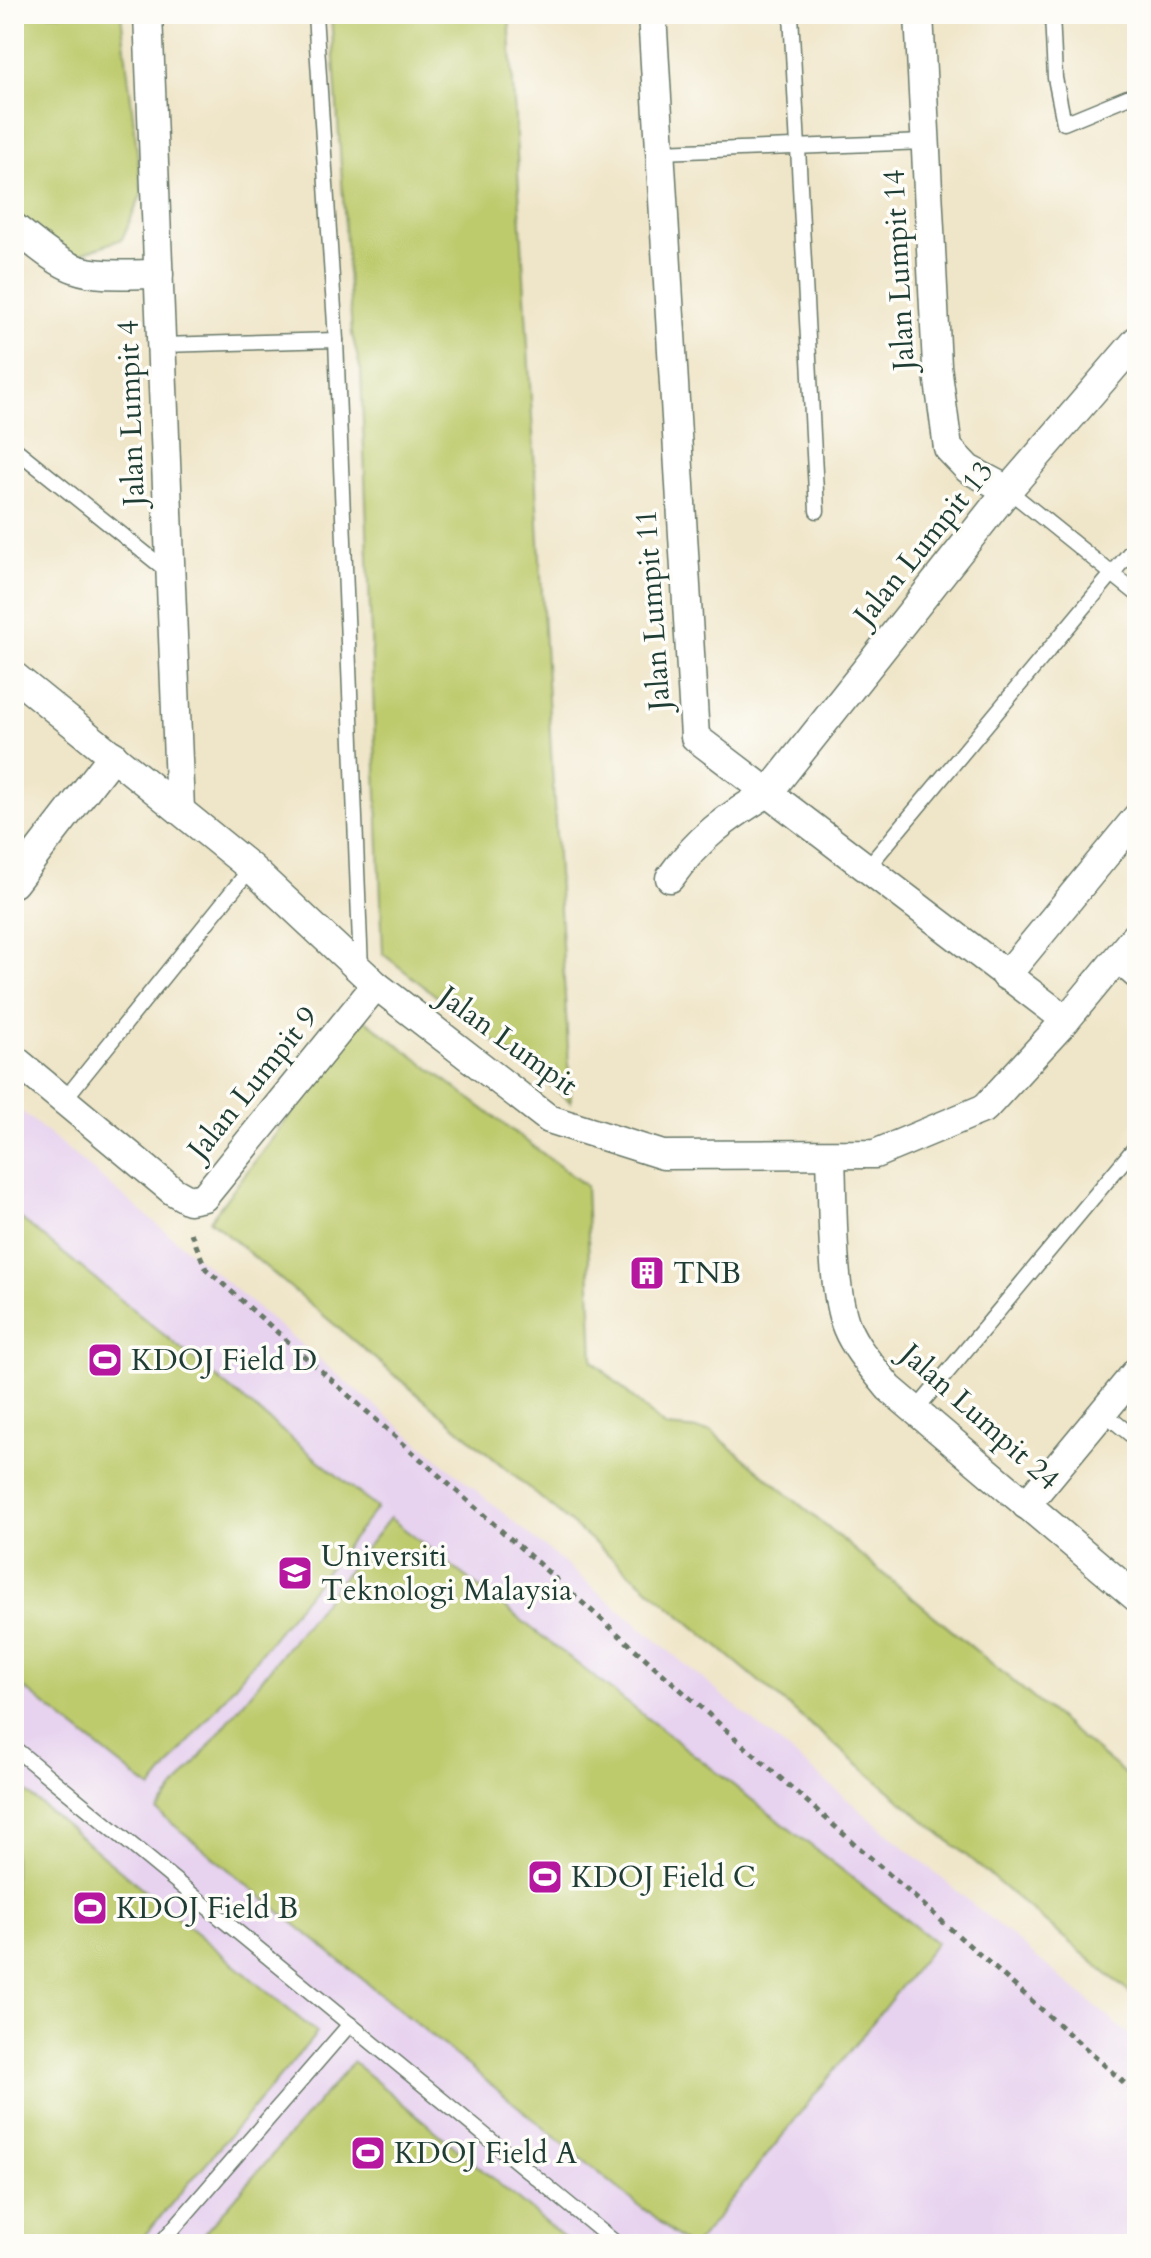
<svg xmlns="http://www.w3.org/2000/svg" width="1151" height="2258" font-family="Cardo,serif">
<rect width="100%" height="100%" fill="#fdfcf7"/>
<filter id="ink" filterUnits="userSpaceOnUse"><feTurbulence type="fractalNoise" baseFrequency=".0125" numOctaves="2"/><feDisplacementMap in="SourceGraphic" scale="16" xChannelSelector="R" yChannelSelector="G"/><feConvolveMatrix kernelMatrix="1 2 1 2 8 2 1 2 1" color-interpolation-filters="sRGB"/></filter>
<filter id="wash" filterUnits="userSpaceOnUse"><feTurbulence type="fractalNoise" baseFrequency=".006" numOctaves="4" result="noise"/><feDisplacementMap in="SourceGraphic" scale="32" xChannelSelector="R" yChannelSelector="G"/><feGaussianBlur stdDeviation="1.8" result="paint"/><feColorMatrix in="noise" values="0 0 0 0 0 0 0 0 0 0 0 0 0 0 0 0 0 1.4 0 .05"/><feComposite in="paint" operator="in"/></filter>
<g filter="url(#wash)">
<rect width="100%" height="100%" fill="#efe5c8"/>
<path fill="#e7d2ef" d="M14,1105L1137,2041V2244H14Z"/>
<g fill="#becb6d" stroke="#6e8450" stroke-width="2">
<path d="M14,14H121L142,193L122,239L69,258L14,216Z"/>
<path d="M331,14H509L571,1102L383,954L361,371L352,334Z"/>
<path d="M364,1019L586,1186L593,1361L665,1427L711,1431L1137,1784V1999L210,1220Z"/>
<path d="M14,1213L377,1508L151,1789L14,1680Z"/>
<path d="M390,1518L936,1943L696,2244H686L157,1811Z"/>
<path d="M14,1782L317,2033L137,2244H14Z"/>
<path d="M353,2062L571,2244H195Z"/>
</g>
</g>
<g filter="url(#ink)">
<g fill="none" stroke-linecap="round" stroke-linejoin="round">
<defs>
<g id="lane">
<path d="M315,14L336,340"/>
<path d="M791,14L817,511"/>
<path d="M1052,14L1055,78L1064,123L1137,93"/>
<path d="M659,152L925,142"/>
<path d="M162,345L336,340L361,969"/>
<path d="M14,448L171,574"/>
<path d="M1008,490L1137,594"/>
<path d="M867,868L1137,544"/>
<path d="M1113,963L1137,984"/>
<path d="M64,1100L251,868"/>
<path d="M915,1411L1137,1145"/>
<path d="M1103,1412L1137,1440"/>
<path d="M14,1748L617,2244"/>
<path d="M160,2244L350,2024"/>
</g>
<g id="street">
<path d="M148,14L180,810"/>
<path d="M652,14L695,737L1066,1020"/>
<path d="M919,14L937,366L948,448L968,469L1008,490"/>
<path d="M14,227C78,279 78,275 159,274"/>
<path d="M14,676L251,868L376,985L549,1119L663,1155L875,1154L985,1108L1066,1020L1137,934"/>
<path d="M670,878C699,837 726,818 769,792L1008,490L1137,340"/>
<path d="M14,883L113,755"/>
<path d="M1006,976L1137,817"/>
<path d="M14,1059L173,1191L189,1200L204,1197L376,985"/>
<path d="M831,1157C833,1201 831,1291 847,1328C856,1350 875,1370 889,1388L1137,1598"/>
<path d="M1026,1505L1137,1371"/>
</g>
</defs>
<use href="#lane" stroke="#687868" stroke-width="17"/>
<use href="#street" stroke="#687868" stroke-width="31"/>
<path stroke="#687868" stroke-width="5" stroke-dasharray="6 6" stroke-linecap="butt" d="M191,1233L206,1269L1137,2094"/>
<use href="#lane" stroke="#fff" stroke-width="14"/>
<use href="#street" stroke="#fff" stroke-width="28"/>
</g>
</g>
<defs>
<symbol id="building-square" viewBox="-11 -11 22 22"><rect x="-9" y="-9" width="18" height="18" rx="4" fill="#b5179e" stroke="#fdfcf7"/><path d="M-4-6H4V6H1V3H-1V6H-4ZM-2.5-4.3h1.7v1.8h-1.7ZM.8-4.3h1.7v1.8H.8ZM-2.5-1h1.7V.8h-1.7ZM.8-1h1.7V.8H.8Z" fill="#fff"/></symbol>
<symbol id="stadium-square" viewBox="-11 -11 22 22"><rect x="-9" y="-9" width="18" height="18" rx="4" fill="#b5179e" stroke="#fdfcf7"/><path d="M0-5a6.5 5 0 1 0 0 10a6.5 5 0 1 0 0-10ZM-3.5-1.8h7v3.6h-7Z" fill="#fff"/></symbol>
<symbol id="university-square" viewBox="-11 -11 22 22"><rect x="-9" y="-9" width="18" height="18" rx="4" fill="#b5179e" stroke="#fdfcf7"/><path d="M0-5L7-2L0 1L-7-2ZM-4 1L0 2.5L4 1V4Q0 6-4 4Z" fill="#fff"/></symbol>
</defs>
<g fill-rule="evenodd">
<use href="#building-square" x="627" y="1253" width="40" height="40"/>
<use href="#stadium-square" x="85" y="1340" width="40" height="40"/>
<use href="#university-square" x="275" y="1553" width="40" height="40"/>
<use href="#stadium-square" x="525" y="1857" width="40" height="40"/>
<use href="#stadium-square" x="70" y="1888" width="40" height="40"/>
<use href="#stadium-square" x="348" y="2133" width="40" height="40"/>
</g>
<g text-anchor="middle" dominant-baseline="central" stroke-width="7" stroke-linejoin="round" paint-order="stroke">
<g font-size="30" fill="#1f3d34" stroke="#fdfcf7">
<text transform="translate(899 270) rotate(-93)">Jalan Lumpit 14</text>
<text transform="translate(131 413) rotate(-92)">Jalan Lumpit 4</text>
<text transform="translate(924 543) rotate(-51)">Jalan Lumpit 13</text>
<text transform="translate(653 610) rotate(-94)">Jalan Lumpit 11</text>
<text transform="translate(508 1041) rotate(36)">Jalan Lumpit</text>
<text transform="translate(253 1083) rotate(-51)">Jalan Lumpit 9</text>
<text transform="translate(980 1417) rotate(42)">Jalan Lumpit 24</text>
</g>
<g font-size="30" fill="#1f3d34" stroke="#fdfcf7" text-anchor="start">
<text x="673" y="1273">TNB</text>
<text x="131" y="1360">KDOJ Field D</text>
<text x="321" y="1556">Universiti<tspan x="321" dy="34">Teknologi Malaysia</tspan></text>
<text x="571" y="1877">KDOJ Field C</text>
<text x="116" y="1908">KDOJ Field B</text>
<text x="394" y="2153">KDOJ Field A</text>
</g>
</g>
<rect width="1151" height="2258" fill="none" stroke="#fdfcf7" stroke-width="48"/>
</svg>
